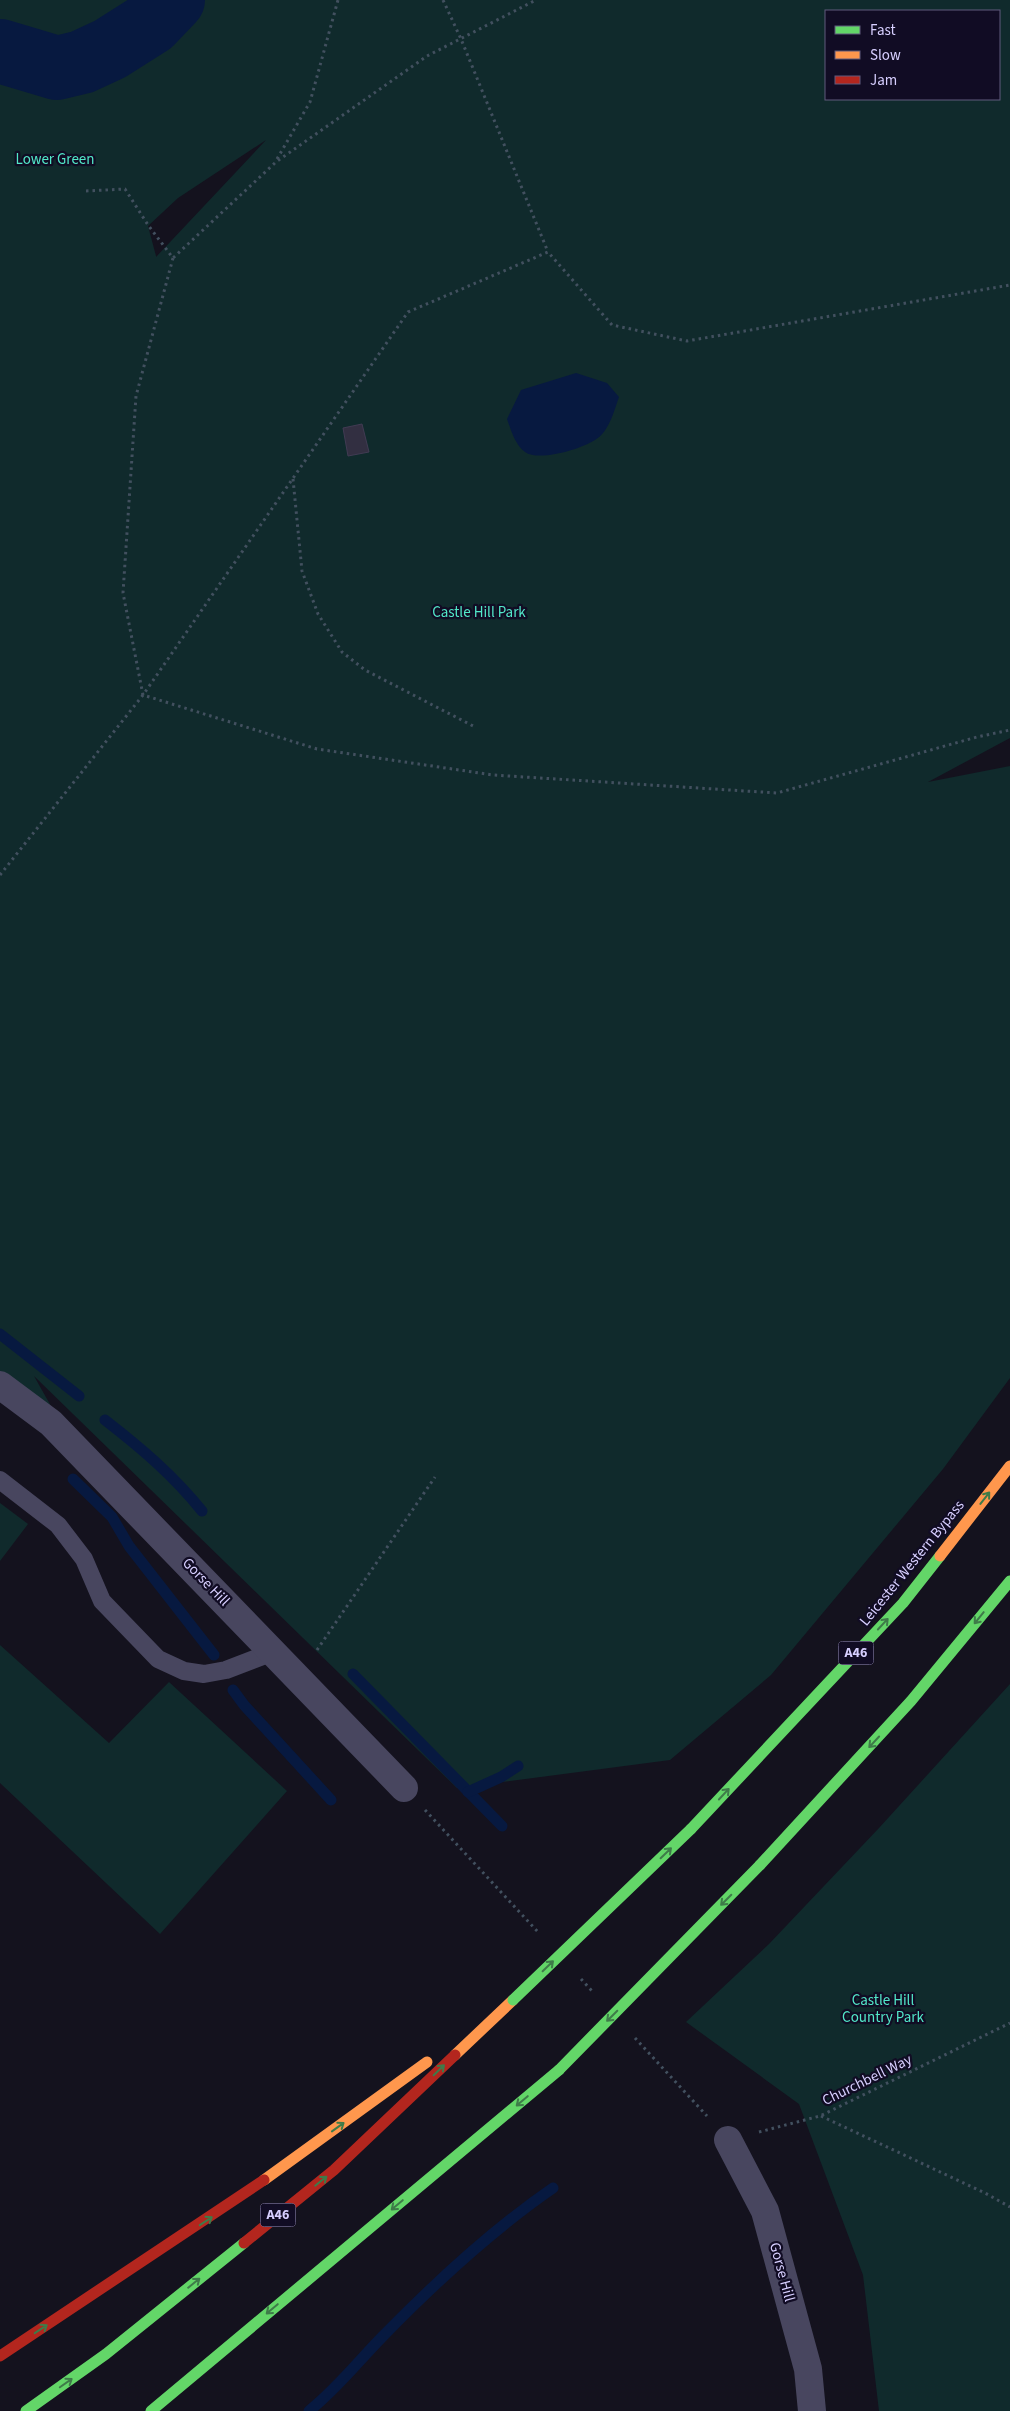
<svg xmlns="http://www.w3.org/2000/svg" width="1010" height="2411" font-family="'Source Sans 3',sans-serif">
<rect width="100%" height="100%" fill="#14121e"/>
<g fill="#102a2c" fill-rule="evenodd">
<path d="M0,0H173L151,23L110,49L82,62L90,87L186,30L199,0H1010V738L928,782L1010,766V1378L943,1469L771,1675L670,1760L457,1788L34,1376L56,1415L0,1372V53L13,56L0,51ZM826,11H999V99H826ZM266,140L156,257V256L148,226L178,198Z"/>
<path d="M0,1503L28,1524L0,1561Z"/>
<path d="M0,1645L109,1743L169,1682L287,1791L160,1934L0,1783Z"/>
<path d="M1010,1684V2411H879L863,2275L799,2104L686,2022L769,1944L879,1828Z"/>
</g>
<path fill="#071940" d="M576,373L607,383L619,397C614,411 609,432 595,440C581,449 539,462 525,452C515,445 511,430 507,419L521,390Z"/>
<g fill="none" stroke-linecap="round" stroke-linejoin="round">
<g stroke="#071940" stroke-width="11">
<path d="M0,1334L79,1396"/>
<path d="M105,1420C141,1448 173,1475 202,1511"/>
<path d="M73,1479L112,1517L129,1546L214,1655"/>
<path d="M353,1674L502,1826"/>
<path d="M233,1690L244,1705L331,1800"/>
<path d="M468,1792L501,1777L518,1766"/>
<path d="M309,2411C338,2388 360,2359 386,2333C438,2280 492,2230 553,2188"/>
</g>
<path stroke="#071940" stroke-width="64" d="M0,51L57,68L82,62L110,49L151,23L173,0"/>
</g>
<path fill="#322f41" stroke="#413b53" d="M362,424L369,452L348,456L343,428Z"/>
<g fill="none" stroke-linecap="round" stroke-linejoin="round">
<g stroke="#42505f" stroke-width="3" stroke-dasharray="2.5 4" stroke-linecap="butt">
<path d="M443,0L461,39L548,252"/>
<path d="M277,159L310,102L338,0"/>
<path d="M86,191L125,189L148,225L173,258L276,162L427,56L536,0"/>
<path d="M173,258L136,396L123,593L143,695L317,749L493,775L777,793L977,737L1010,730"/>
<path d="M293,479L302,571L318,614L342,652L365,670L475,727"/>
<path d="M0,875L143,695L408,312L548,252L612,325L687,341L1010,285"/>
<path d="M317,1650L435,1477"/>
<path d="M425,1810L538,1932"/>
<path d="M581,1979L592,1991"/>
<path d="M635,2038L707,2116"/>
<path d="M821,2116L985,2193L1010,2207"/>
<path d="M759,2132L820,2116L1010,2023"/>
</g>
<path stroke="#48465f" stroke-width="18" d="M0,1480L58,1525L84,1559L102,1601L158,1659L184,1671L204,1674L226,1670L273,1652"/>
<g stroke="#48465f" stroke-width="28">
<path d="M0,1385L51,1423L404,1788"/>
<path d="M728,2140L765,2211L808,2369L812,2411"/>
</g>
<g stroke="#63d668" stroke-width="11">
<path d="M691,1829L903,1603L940,1556"/>
<path d="M760,1865L911,1701L1010,1581"/>
<path d="M26,2411L106,2354L244,2243"/>
<path d="M151,2411L559,2070"/>
</g>
<g stroke="#ff974d" stroke-width="11">
<path d="M940,1556L1010,1466"/>
<path d="M455,2055L513,2000"/>
<path d="M264,2180L427,2062"/>
</g>
<g stroke="#b3261e" stroke-width="11">
<path d="M244,2243L334,2170L455,2055"/>
<path d="M0,2356L264,2180"/>
</g>
<g stroke="#63d668" stroke-width="11">
<path d="M513,2000L691,1829"/>
<path d="M559,2070L760,1865"/>
</g>
</g>
<defs><path id="oneway-shaft" d="M-6 0H5M1.5-3L5.5 0L1.5 3" fill="none" stroke-width="1.6" stroke-linecap="round" stroke-linejoin="round" transform="scale(1.25)"/></defs>
<g stroke="#3e7b49">
<use href="#oneway-shaft" transform="translate(985 1498) rotate(-52)"/>
<use href="#oneway-shaft" transform="translate(979 1618) rotate(129)"/>
<use href="#oneway-shaft" transform="translate(883 1624) rotate(-47)"/>
<use href="#oneway-shaft" transform="translate(874 1742) rotate(133)"/>
<use href="#oneway-shaft" transform="translate(724 1794) rotate(-47)"/>
<use href="#oneway-shaft" transform="translate(666 1853) rotate(-44)"/>
<use href="#oneway-shaft" transform="translate(726 1900) rotate(135)"/>
<use href="#oneway-shaft" transform="translate(548 1966) rotate(-44)"/>
<use href="#oneway-shaft" transform="translate(612 2016) rotate(135)"/>
<use href="#oneway-shaft" transform="translate(439 2070) rotate(-44)"/>
<use href="#oneway-shaft" transform="translate(522 2101) rotate(140)"/>
<use href="#oneway-shaft" transform="translate(338 2127) rotate(-36)"/>
<use href="#oneway-shaft" transform="translate(321 2181) rotate(-39)"/>
<use href="#oneway-shaft" transform="translate(397 2205) rotate(140)"/>
<use href="#oneway-shaft" transform="translate(206 2221) rotate(-33)"/>
<use href="#oneway-shaft" transform="translate(194 2283) rotate(-39)"/>
<use href="#oneway-shaft" transform="translate(272 2309) rotate(140)"/>
<use href="#oneway-shaft" transform="translate(41 2329) rotate(-33)"/>
<use href="#oneway-shaft" transform="translate(66 2383) rotate(-35)"/>
</g>
<g text-anchor="middle" dominant-baseline="central" stroke-width="4.5" stroke-linejoin="round" paint-order="stroke">
<g fill="#110c24" stroke="#9c94bd" stroke-width="1">
<rect x="838.5" y="1641.5" width="35" height="23" rx="4"/>
<rect x="260.5" y="2203.5" width="35" height="23" rx="4"/>
</g>
<g font-size="14" font-weight="bold" fill="#d7cfff">
<text x="856" y="1653">A46</text>
<text x="278" y="2215">A46</text>
</g>
<g font-size="15" fill="#52e8c9" stroke="#110c24">
<text x="55" y="159">Lower Green</text>
<text x="479" y="612">Castle Hill Park</text>
<text x="883" y="2000">Castle Hill<tspan x="883" dy="17">Country Park</tspan></text>
</g>
<g font-size="15" fill="#d7cfff" stroke="#110c24">
<text transform="translate(912 1563) rotate(-51)">Leicester Western Bypass</text>
<text transform="translate(206 1582) rotate(46)">Gorse Hill</text>
<text transform="translate(867 2080) rotate(-26)">Churchbell Way</text>
<text transform="translate(782 2272) rotate(75)">Gorse Hill</text>
</g>
</g>
<rect x="825" y="10" width="175" height="90" fill="#110c24" stroke="#605a7c"/>
<rect x="835" y="26" width="25" height="8" fill="#63d668" stroke="#605a7c"/>
<text x="870" y="35" font-size="15" fill="#d7cfff">Fast</text>
<rect x="835" y="51" width="25" height="8" fill="#ff974d" stroke="#605a7c"/>
<text x="870" y="60" font-size="15" fill="#d7cfff">Slow</text>
<rect x="835" y="76" width="25" height="8" fill="#b3261e" stroke="#605a7c"/>
<text x="870" y="85" font-size="15" fill="#d7cfff">Jam</text>
</svg>
